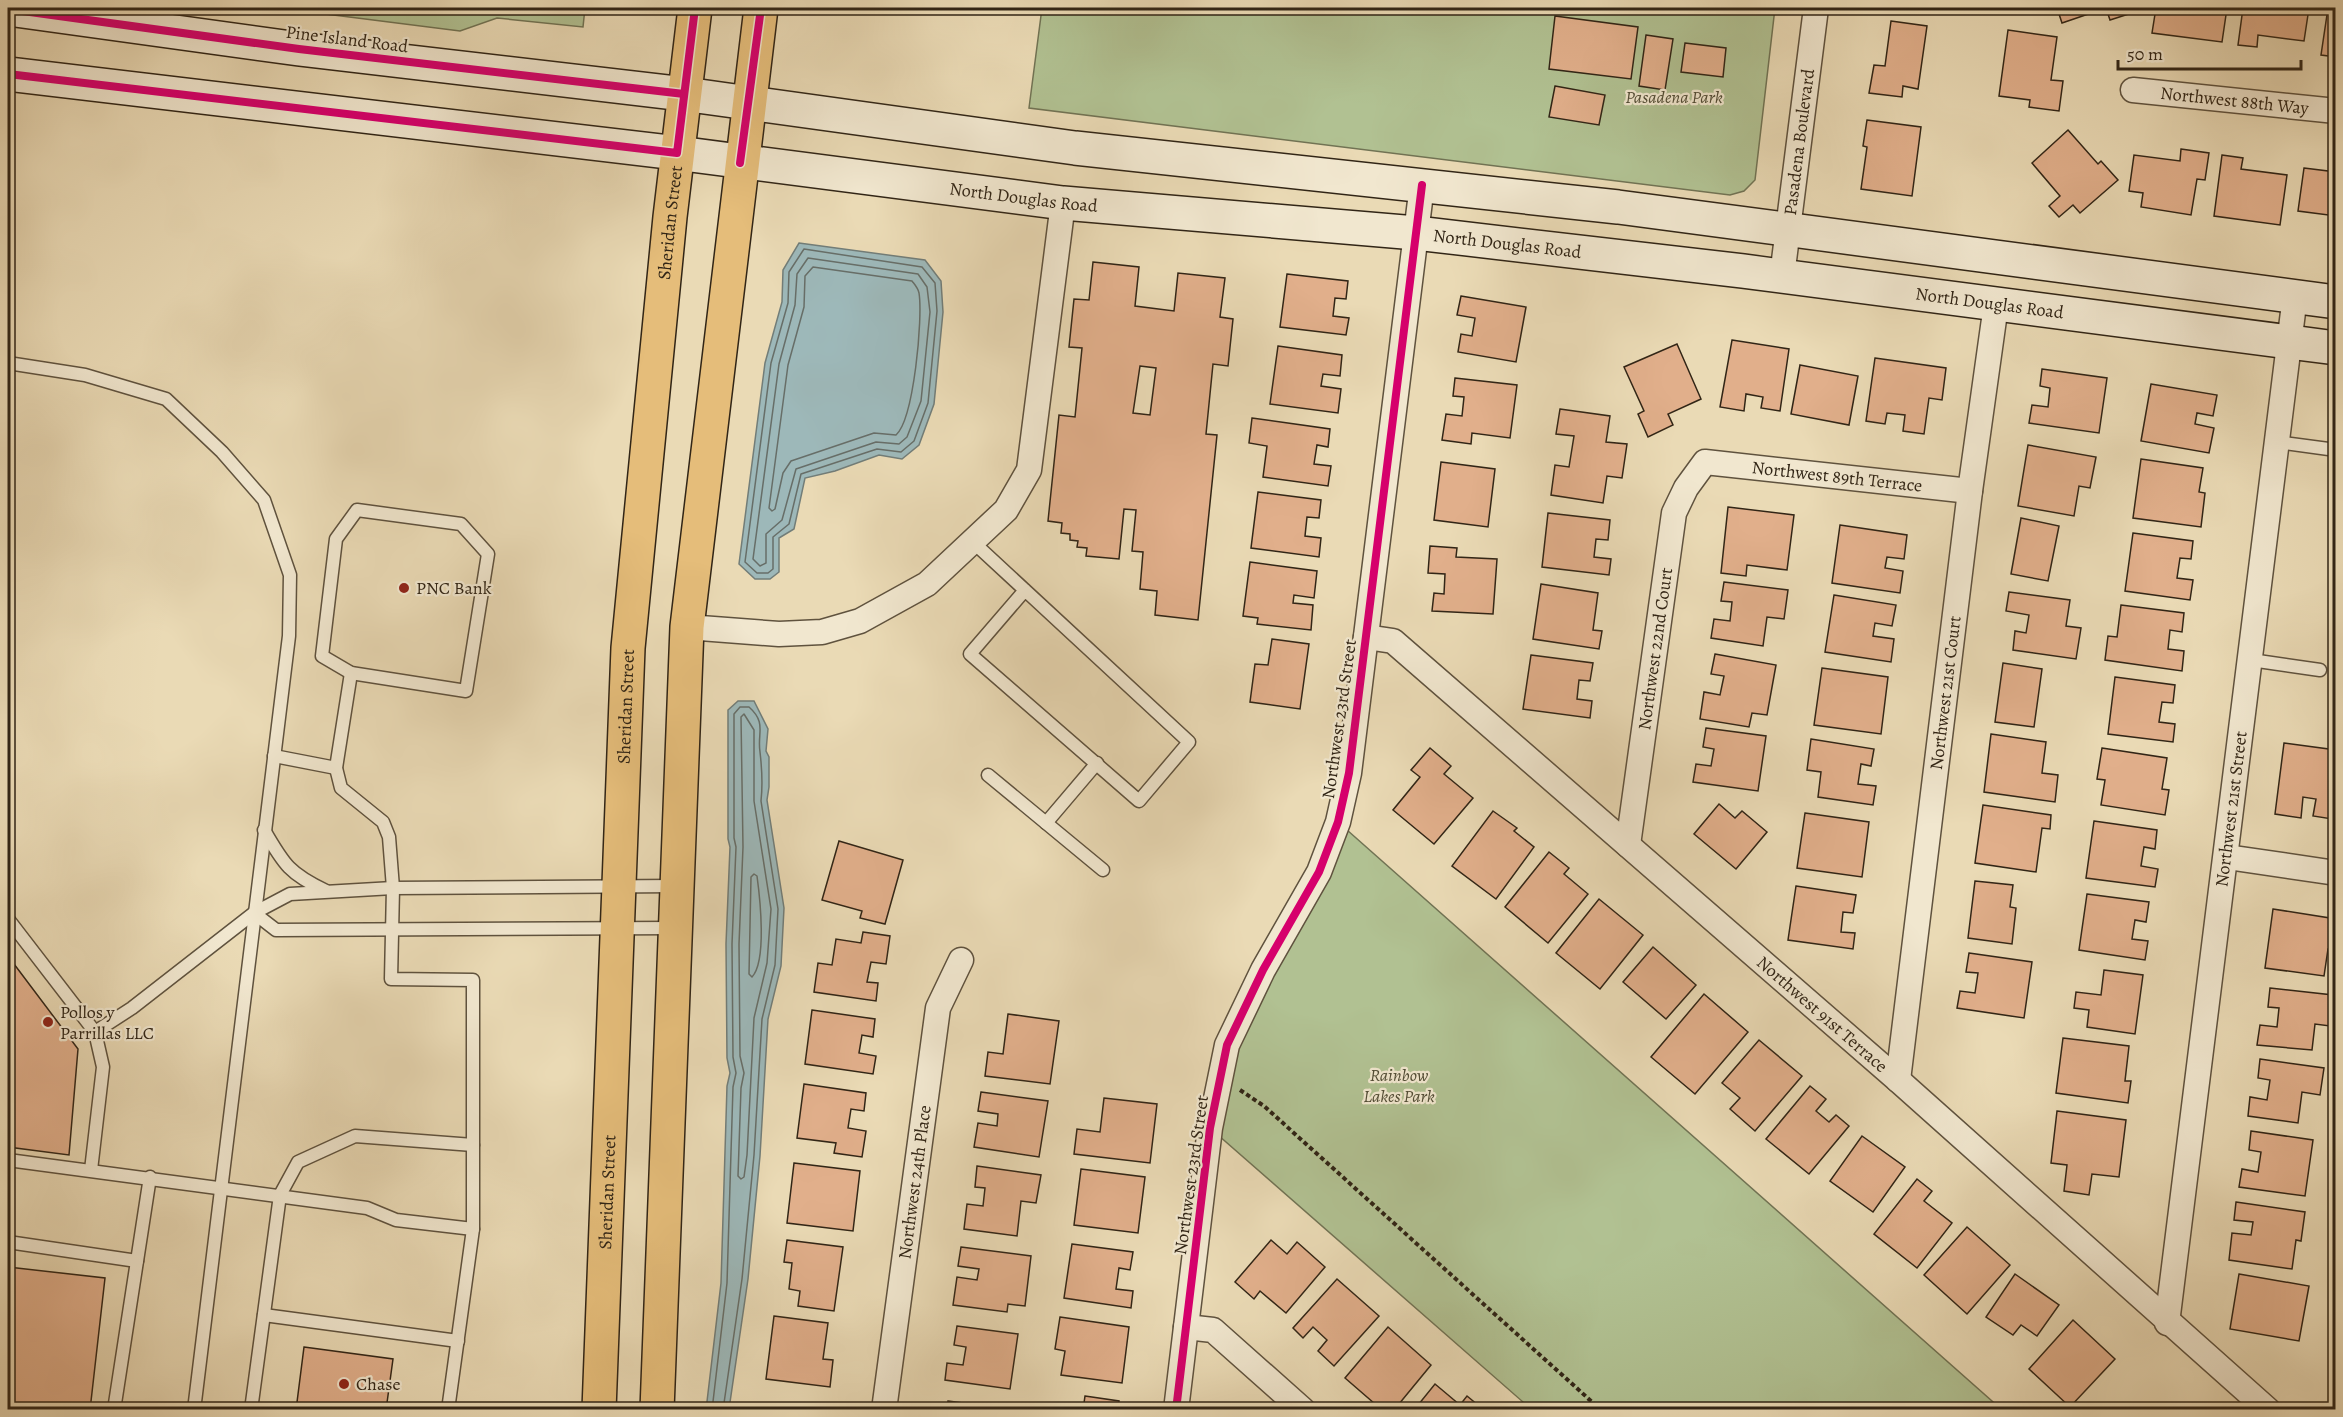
<svg xmlns="http://www.w3.org/2000/svg" width="2343" height="1417" font-family="Alegreya,serif">
<rect width="100%" height="100%" fill="#eadab5"/>
<filter id="stains"><feTurbulence type="fractalNoise" baseFrequency=".00333" numOctaves="4"/><feColorMatrix values="0 0 0 0 .2 0 0 0 0 .09 0 0 0 0 .02 0 0 0 .5 -.17"/></filter>
<radialGradient id="worn" r=".72"><stop offset=".6" stop-color="#630" stop-opacity="0"/><stop offset="1" stop-color="#630" stop-opacity=".3"/></radialGradient>
<g fill="#b1c192" stroke="#717354" stroke-width="1.5">
<path d="M278,8H585L583,27L497,18L460,31Z"/>
<path d="M1042,8H1775L1755,180L1744,191L1730,195L1029,108Z"/>
<path d="M1338,822L2001,1409H1531L1210,1128L1220,1076Z"/>
</g>
<g fill="#9db8b9" stroke="#727d78" stroke-width="1.5">
<path d="M799,243L925,260L941,281L943,312L934,404L919,445L902,459L879,455L835,471L805,478L794,529L779,538V572L770,579H755L739,564L765,363L782,302L783,270Z"/>
<path d="M738,701H754L768,729L766,751L769,757V787L767,800L784,908L781,966L768,1019L760,1156L748,1279L729,1409L706,1410L721,1283L727,1086L730,1073L727,1058L726,944L730,847L728,839V710Z"/>
</g>
<g fill="none" stroke-linecap="round" stroke-linejoin="round">
<g stroke="#676e68" stroke-width="1.5">
<path d="M804,249L922,267L935,283L937,311L928,403L914,441L901,452L877,449L801,474L789,524L773,537V569L768,573H757L745,562L771,363L788,303L789,272Z"/>
<path d="M808,258L918,274L927,287L930,312L921,401L907,437L899,444L876,442L796,469L782,520L766,534V563L760,566L753,559L779,364L795,305L797,274Z"/>
<path d="M813,267L912,281C915,285 918,288 919,293C923,317 914,419 896,435L874,433L791,461L783,473L775,509L772,511L769,508L788,365L804,307L805,276Z"/>
<path d="M744,714L754,730V801L771,909L767,963L754,1018L747,1155L744,1177L741,1179L738,1176L741,1088L744,1073L740,1056L739,944L743,847L741,717Z"/>
<path d="M754,874L757,876C760,898 767,961 752,977L749,974L751,877Z"/>
<path d="M712,1410L727,1283L733,1087L736,1073L733,1057L732,944L736,847L734,838V714L740,707H749C767,723 757,733 760,752C762,769 763,783 761,801L778,909L775,965L762,1019L754,1155L742,1279L723,1410"/>
</g>
</g>
<g fill="#e1af8b" stroke="#312516" stroke-width="1.5" fill-rule="evenodd">
<path d="M2057,8H2134L2135,12L2110,20L2106,8L2062,23Z"/>
<path d="M2156,8H2227L2222,42L2152,33Z"/>
<path d="M2243,8H2309L2304,41L2258,35L2257,47L2238,45Z"/>
<path d="M2328,8H2336V57L2321,55Z"/>
<path d="M1555,16L1638,27L1631,79L1549,69Z"/>
<path d="M1891,21L1927,26L1918,89L1903,86L1902,97L1869,93L1874,65L1885,66Z"/>
<path d="M2008,30L2057,37L2051,80L2063,81L2059,111L2029,107L2030,100L1999,96Z"/>
<path d="M1646,35L1673,39L1665,90L1639,86Z"/>
<path d="M1685,43L1726,48L1723,77L1681,72Z"/>
<path d="M1555,86L1605,95L1599,125L1549,117Z"/>
<path d="M1867,120L1921,127L1912,196L1861,189L1867,147L1863,146Z"/>
<path d="M2068,130L2098,164L2101,161L2118,180L2080,213L2073,205L2059,217L2049,206L2060,196L2032,163Z"/>
<path d="M2181,149L2209,153L2205,180L2197,179L2191,215L2141,207L2143,193L2129,191L2134,155L2180,161Z"/>
<path d="M2222,155L2243,158L2241,169L2287,175L2280,225L2214,216Z"/>
<path d="M2304,168L2336,172V216L2298,211Z"/>
<path d="M1093,262L1139,267L1135,306L1174,311L1178,273L1225,278L1220,317L1233,319L1228,366L1213,364L1206,434L1217,435L1198,620L1155,615L1157,591L1140,589L1143,552L1132,551L1136,510L1124,509L1119,559L1086,556L1087,548L1077,547L1078,541L1070,540V534L1061,533L1062,523L1048,521L1059,415L1075,417L1082,348L1069,347L1074,299L1089,300ZM1140,366L1156,368L1150,415L1133,413Z"/>
<path d="M1287,274L1348,281L1346,299L1335,298L1333,316L1349,318L1346,335L1280,327Z"/>
<path d="M1461,296L1526,307L1516,362L1458,352L1461,334L1472,336L1475,318L1457,315Z"/>
<path d="M1732,340L1789,349L1780,411L1761,408L1763,397L1746,394L1744,411L1720,407Z"/>
<path d="M1677,344L1701,399L1668,414L1673,425L1648,437L1638,414L1644,411L1624,367Z"/>
<path d="M1278,346L1342,355L1340,376L1323,374L1321,386L1341,389L1338,413L1270,404Z"/>
<path d="M1875,358L1946,368L1942,400L1929,398L1924,434L1903,431L1905,415L1887,413L1885,424L1866,421Z"/>
<path d="M1800,365L1858,376L1849,425L1791,414Z"/>
<path d="M2042,369L2107,378L2099,433L2029,423L2032,405L2048,407L2050,388L2040,386Z"/>
<path d="M1455,378L1517,385L1510,438L1472,433L1471,444L1442,440L1446,414L1462,416L1464,397L1453,396Z"/>
<path d="M2151,384L2217,395L2213,416L2197,413L2195,424L2214,428L2209,453L2141,441Z"/>
<path d="M1560,409L1610,416L1606,442L1627,444L1622,478L1607,476L1603,503L1551,495L1555,465L1569,467L1574,436L1556,434Z"/>
<path d="M1252,418L1330,429L1328,447L1317,445L1314,464L1331,466L1328,486L1263,477L1267,446L1249,443Z"/>
<path d="M2028,445L2096,457L2090,488L2079,486L2074,516L2018,506Z"/>
<path d="M2141,459L2203,468L2199,492L2205,493L2201,527L2133,518Z"/>
<path d="M1441,462L1495,469L1488,527L1434,520Z"/>
<path d="M1258,492L1321,500L1319,518L1307,517L1305,536L1321,538L1319,557L1251,548Z"/>
<path d="M1728,507L1794,515L1787,570L1747,565L1746,576L1721,573Z"/>
<path d="M1548,513L1610,520L1608,540L1596,539L1594,557L1611,559L1609,575L1542,567Z"/>
<path d="M2021,518L2059,526L2048,581L2011,574Z"/>
<path d="M1840,525L1907,535L1904,559L1887,557L1885,568L1903,571L1900,593L1832,583Z"/>
<path d="M2133,533L2193,541L2191,559L2180,558L2177,578L2193,580L2190,600L2125,591Z"/>
<path d="M1430,546L1457,548L1456,557L1497,559L1493,614L1432,611L1434,593L1444,594L1445,574L1428,573Z"/>
<path d="M1250,562L1317,571L1314,598L1294,595L1293,603L1313,605L1311,630L1257,624L1258,618L1243,616Z"/>
<path d="M1724,582L1788,590L1784,619L1767,617L1763,646L1711,638L1714,619L1730,621L1732,602L1721,601Z"/>
<path d="M1541,584L1598,593L1593,630L1602,631L1599,649L1533,639Z"/>
<path d="M2009,592L2070,600L2066,626L2081,628L2076,659L2013,650L2015,631L2026,633L2029,615L2006,611Z"/>
<path d="M1834,595L1896,605L1892,626L1875,623L1873,636L1894,639L1891,662L1825,652Z"/>
<path d="M2121,605L2184,613L2182,632L2170,630L2168,649L2184,651L2182,671L2105,660L2108,636L2117,637Z"/>
<path d="M1272,639L1309,644L1300,709L1250,702L1255,664L1268,665Z"/>
<path d="M1715,654L1776,665L1767,715L1752,713L1749,727L1700,719L1704,692L1720,695L1724,676L1711,674Z"/>
<path d="M1531,655L1593,663L1590,681L1579,680L1577,699L1592,701L1590,718L1523,709Z"/>
<path d="M2003,663L2042,669L2034,727L1995,722Z"/>
<path d="M1822,668L1888,677L1881,734L1814,725Z"/>
<path d="M2115,677L2175,685L2173,703L2162,702L2159,722L2175,724L2173,742L2108,734Z"/>
<path d="M1706,728L1766,736L1758,791L1693,782L1696,764L1711,766L1714,749L1703,747Z"/>
<path d="M1991,734L2046,742L2042,773L2058,775L2055,802L1984,792Z"/>
<path d="M1811,739L1874,749L1871,766L1861,764L1858,784L1876,786L1873,805L1818,797L1821,772L1807,770Z"/>
<path d="M2284,743L2336,750V790L2332,819L2313,816L2316,799L2303,797L2301,818L2275,814Z"/>
<path d="M1430,748L1451,766L1444,774L1473,798L1434,844L1393,810L1420,777L1411,770Z"/>
<path d="M2102,748L2167,758L2162,789L2169,790L2165,815L2101,805L2105,780L2097,779Z"/>
<path d="M1719,804L1735,818L1742,811L1767,832L1736,869L1694,834Z"/>
<path d="M1983,805L2051,815L2050,829L2042,828L2036,872L1975,863Z"/>
<path d="M1493,811L1517,828L1514,831L1534,847L1496,899L1452,866Z"/>
<path d="M1805,813L1869,822L1862,877L1797,868Z"/>
<path d="M2094,821L2157,830L2155,849L2144,847L2141,866L2158,869L2155,887L2086,878Z"/>
<path d="M839,841L903,860L885,924L860,918L862,911L822,900Z"/>
<path d="M1549,852L1569,868L1564,874L1588,894L1548,943L1505,907Z"/>
<path d="M1975,881L2013,885L2010,907L2016,908L2012,944L1968,938Z"/>
<path d="M1796,886L1856,895L1853,913L1843,912L1841,932L1855,933L1853,949L1788,940Z"/>
<path d="M2087,894L2149,902L2146,922L2135,920L2132,939L2148,941L2145,960L2079,950Z"/>
<path d="M1599,899L1643,935L1600,989L1556,953Z"/>
<path d="M2273,909L2336,919V950L2328,949L2324,976L2265,968Z"/>
<path d="M863,932L890,936L886,964L871,962L867,982L878,983L876,1001L814,992L818,963L832,965L836,939L861,943Z"/>
<path d="M1653,947L1696,985L1666,1019L1623,982Z"/>
<path d="M1969,953L2032,962L2024,1018L1957,1008L1960,991L1975,993L1978,973L1966,972Z"/>
<path d="M8,956L78,1049L69,1155L8,1147Z"/>
<path d="M2104,970L2143,975L2135,1034L2087,1027L2089,1010L2074,1008L2076,992L2101,995Z"/>
<path d="M2270,988L2333,995L2330,1026L2315,1024L2312,1050L2257,1045L2260,1025L2277,1027L2279,1008L2268,1007Z"/>
<path d="M1704,994L1748,1032L1695,1094L1651,1057Z"/>
<path d="M812,1010L875,1019L873,1037L862,1035L859,1053L876,1056L873,1074L805,1064Z"/>
<path d="M1008,1014L1059,1021L1050,1084L985,1076L988,1052L1003,1054Z"/>
<path d="M2063,1038L2129,1046L2125,1081H2131L2128,1103L2056,1093Z"/>
<path d="M1759,1040L1802,1076L1755,1131L1730,1109L1740,1098L1722,1083Z"/>
<path d="M2260,1059L2324,1068L2320,1095L2302,1092L2298,1123L2248,1116L2250,1097L2267,1100L2270,1080L2258,1078Z"/>
<path d="M804,1084L866,1093L864,1111L851,1109L848,1128L866,1131L862,1157L834,1153L836,1143L797,1138Z"/>
<path d="M1810,1086L1826,1099L1816,1111L1829,1122L1836,1115L1849,1126L1809,1174L1766,1139Z"/>
<path d="M981,1092L1048,1101L1039,1157L974,1147L978,1123L997,1126L998,1114L978,1111Z"/>
<path d="M1104,1098L1157,1104L1150,1163L1074,1154L1077,1129L1100,1132Z"/>
<path d="M2057,1111L2126,1120L2119,1177L2092,1174L2089,1195L2064,1191L2067,1165L2051,1163Z"/>
<path d="M2251,1131L2313,1140L2305,1196L2239,1187L2242,1169L2258,1172L2261,1152L2249,1150Z"/>
<path d="M1862,1136L1905,1167L1873,1212L1830,1181Z"/>
<path d="M794,1163L860,1171L853,1231L787,1223Z"/>
<path d="M977,1166L1041,1175L1036,1203L1021,1201L1017,1236L964,1229L967,1204L983,1206L985,1188L975,1187Z"/>
<path d="M1081,1169L1145,1177L1138,1233L1074,1225Z"/>
<path d="M1917,1179L1932,1191L1924,1201L1952,1223L1917,1268L1874,1234Z"/>
<path d="M2236,1202L2305,1212L2301,1241L2296,1240L2292,1269L2229,1260L2232,1233L2251,1235L2253,1222L2234,1220Z"/>
<path d="M1967,1227L2010,1265L1967,1314L1924,1275Z"/>
<path d="M787,1240L843,1247L834,1311L798,1306L800,1291L789,1289L792,1263L784,1262Z"/>
<path d="M1271,1240L1287,1254L1297,1242L1325,1267L1286,1313L1260,1291L1254,1299L1235,1282Z"/>
<path d="M1072,1244L1133,1252L1130,1270L1119,1268L1116,1289L1133,1291L1131,1308L1064,1298Z"/>
<path d="M961,1247L1031,1256L1025,1306L1008,1304L1007,1312L953,1305L957,1277L977,1280L979,1269L958,1266Z"/>
<path d="M8,1267L105,1278L90,1410H8Z"/>
<path d="M2015,1274L2059,1305L2037,1336L2021,1325L2013,1335L1986,1317Z"/>
<path d="M2239,1274L2309,1286L2299,1341L2230,1329Z"/>
<path d="M1337,1279L1379,1316L1334,1366L1318,1351L1327,1340L1313,1327L1303,1338L1293,1328Z"/>
<path d="M774,1316L828,1323L823,1359L833,1360L830,1387L766,1379Z"/>
<path d="M1060,1317L1129,1327L1122,1383L1061,1375L1065,1351L1055,1349Z"/>
<path d="M2073,1320L2115,1359L2070,1407L2029,1369Z"/>
<path d="M957,1326L1018,1334L1010,1389L945,1380L947,1363L963,1365L966,1347L954,1345Z"/>
<path d="M1388,1327L1431,1365L1394,1410H1382L1345,1378Z"/>
<path d="M304,1347L393,1359L386,1410H296Z"/>
<path d="M1435,1384L1460,1405L1467,1396L1484,1410H1414Z"/>
<path d="M1085,1396L1119,1401L1118,1410H1083Z"/>
<path d="M948,1401L1009,1409V1410H947Z"/>
</g>
<g fill="none" stroke-linecap="round" stroke-linejoin="round">
<defs>
<g id="lane">
<path d="M8,363L85,375L166,399L222,452L264,500L290,575L289,636L194,1410"/>
<path d="M2277,442L2336,450"/>
<path d="M357,510L461,524L488,554L466,691L351,673L322,656L336,539Z"/>
<path d="M973,542L1189,742L1139,801L970,654L1025,590"/>
<path d="M2251,660L2320,670"/>
<path d="M351,673L336,768L341,788L383,822L389,837L393,888L391,979L473,980V1229L448,1410"/>
<path d="M274,756L336,768"/>
<path d="M988,775L1103,870"/>
<path d="M1046,823L1097,763"/>
<path d="M264,830C284,865 290,874 326,891"/>
<path d="M254,913L276,930L675,928"/>
<path d="M8,919L95,1032L103,1067L91,1170"/>
<path d="M95,1032L132,1008L254,913L290,894L393,888L676,886"/>
<path d="M8,1160L367,1208L396,1220L473,1229"/>
<path d="M8,1242L137,1261"/>
<path d="M264,1315L458,1341"/>
<path d="M114,1410L150,1177"/>
<path d="M251,1410L280,1195L298,1162L355,1136L473,1145"/>
</g>
<g id="street">
<path id="s1" d="M2133,90L2336,111"/>
<path id="s2" d="M1782,276L1816,8"/>
<path d="M687,627L779,634L822,632L860,621L927,584L1006,510L1029,470L1063,203"/>
<path id="s3" d="M1366,637L1393,641L1898,1080L2268,1410"/>
<path id="s4" d="M1628,845L1674,513L1686,488L1705,462L1970,491"/>
<path d="M2227,857L2336,873"/>
<path id="s5" d="M1898,1080L1970,491L1996,305"/>
<path id="s6" d="M2167,1323L2295,296"/>
<path d="M1186,1327L1213,1330L1303,1410"/>
<path id="s7" d="M884,1410L938,1008L961,960"/>
<path d="M1176,1410L1210,1128L1227,1045L1263,970L1319,872L1338,822L1349,773L1422,185"/>
</g>
<g id="secondary">
<path d="M8,9L299,49L684,94L1075,148L1618,207L2336,302"/>
<path id="s8" d="M8,74L677,153L1063,203L1416,233L1743,271L2336,348"/>
</g>
<g id="primary">
<path id="s9" d="M599,1410L628,648L670,217L695,8"/>
<path d="M657,1410L687,627L761,8"/>
</g>
</defs>
<use href="#lane" stroke="#5f523e" stroke-width="15"/>
<use href="#street" stroke="#5f523e" stroke-width="27"/>
<use href="#secondary" stroke="#312516" stroke-width="36"/>
<use href="#primary" stroke="#312516" stroke-width="36"/>
<path stroke="#312516" stroke-width="4" stroke-dasharray="4.5 3" stroke-linecap="butt" d="M1240,1090L1264,1106L1601,1410"/>
<use href="#lane" stroke="#f1e7cf" stroke-width="12"/>
<use href="#street" stroke="#f1e7cf" stroke-width="24"/>
<use href="#secondary" stroke="#f1e7cf" stroke-width="33"/>
<use href="#primary" stroke="#e5bd7a" stroke-width="33"/>
<defs>
<g id="cycleway">
<path d="M8,9L299,49L684,94"/>
<path d="M8,74L677,153L695,8"/>
<path d="M740,163L761,8"/>
<path d="M1176,1410L1210,1128L1227,1045L1263,970L1319,872L1338,822L1349,773L1422,185"/>
</g>
</defs>
<use href="#cycleway" stroke="#f1e7cf" stroke-width="11"/>
<use href="#cycleway" stroke="#d6006c" stroke-width="8"/>
</g>
<g fill="#8f2418" stroke="#f1e7cf" stroke-width="2">
<circle cx="404" cy="588" r="6"/>
<circle cx="48" cy="1022" r="6"/>
<circle cx="344" cy="1384" r="6"/>
</g>
<g text-anchor="middle" dominant-baseline="central" stroke-width="4.5" stroke-linejoin="round" paint-order="stroke">
<g font-size="18" fill="#312516" stroke="#f1e7cf">
<text transform="translate(347 39) rotate(7)">Pine Island Road</text>
<text stroke="none"><textPath href="#s1" startOffset="102">Northwest 88th Way</textPath></text>
<text stroke="none"><textPath href="#s2" startOffset="135">Pasadena Boulevard</textPath></text>
<text stroke="none"><textPath href="#s8" startOffset="1023">North Douglas Road</textPath></text>
<text stroke="none"><textPath href="#s9" startOffset="1190">Sheridan Street</textPath></text>
<text stroke="none"><textPath href="#s8" startOffset="1509">North Douglas Road</textPath></text>
<text stroke="none"><textPath href="#s8" startOffset="1995">North Douglas Road</textPath></text>
<text stroke="none"><textPath href="#s4" startOffset="528">Northwest 89th Terrace</textPath></text>
<text stroke="none"><textPath href="#s4" startOffset="198">Northwest 22nd Court</textPath></text>
<text stroke="none"><textPath href="#s5" startOffset="390">Northwest 21st Court</textPath></text>
<text stroke="none"><textPath href="#s9" startOffset="704">Sheridan Street</textPath></text>
<text transform="translate(1339 719) rotate(-82)">Northwest 23rd Street</text>
<text stroke="none"><textPath href="#s6" startOffset="518">Northwest 21st Street</textPath></text>
<text stroke="none"><textPath href="#s3" startOffset="596">Northwest 91st Terrace</textPath></text>
<text transform="translate(1191 1175) rotate(-82)">Northwest 23rd Street</text>
<text stroke="none"><textPath href="#s7" startOffset="230">Northwest 24th Place</textPath></text>
<text stroke="none"><textPath href="#s9" startOffset="218">Sheridan Street</textPath></text>
</g>
<g font-size="18" font-style="italic" fill="#514c35" stroke="#f1e7cf">
<text x="1674" y="97">Pasadena Park</text>
<text x="1399" y="1075">Rainbow<tspan x="1399" dy="21">Lakes Park</tspan></text>
</g>
<g font-size="18" fill="#312516" stroke="#f1e7cf" text-anchor="start">
<text x="416" y="588">PNC Bank</text>
<text x="60" y="1012">Pollos y<tspan x="60" dy="21">Parrillas LLC</tspan></text>
<text x="356" y="1384">Chase</text>
</g>
</g>
<rect width="2343" height="1417" fill="none" stroke="#eadab5" stroke-width="30"/>
<rect x="9" y="9" width="2325" height="1399" fill="none" stroke="#312516" stroke-width="3"/>
<rect x="15" y="15" width="2313" height="1387" fill="none" stroke="#312516" stroke-width="1.5"/>
<path d="M2118 60v9h183v-9" fill="none" stroke="#312516" stroke-width="3"/>
<text x="2127" y="60" font-size="18" fill="#312516" stroke="#f1e7cf" stroke-width="4.5" paint-order="stroke">50 m</text>
<rect width="100%" height="100%" filter="url(#stains)"/>
<rect width="100%" height="100%" fill="url(#worn)"/>
</svg>
